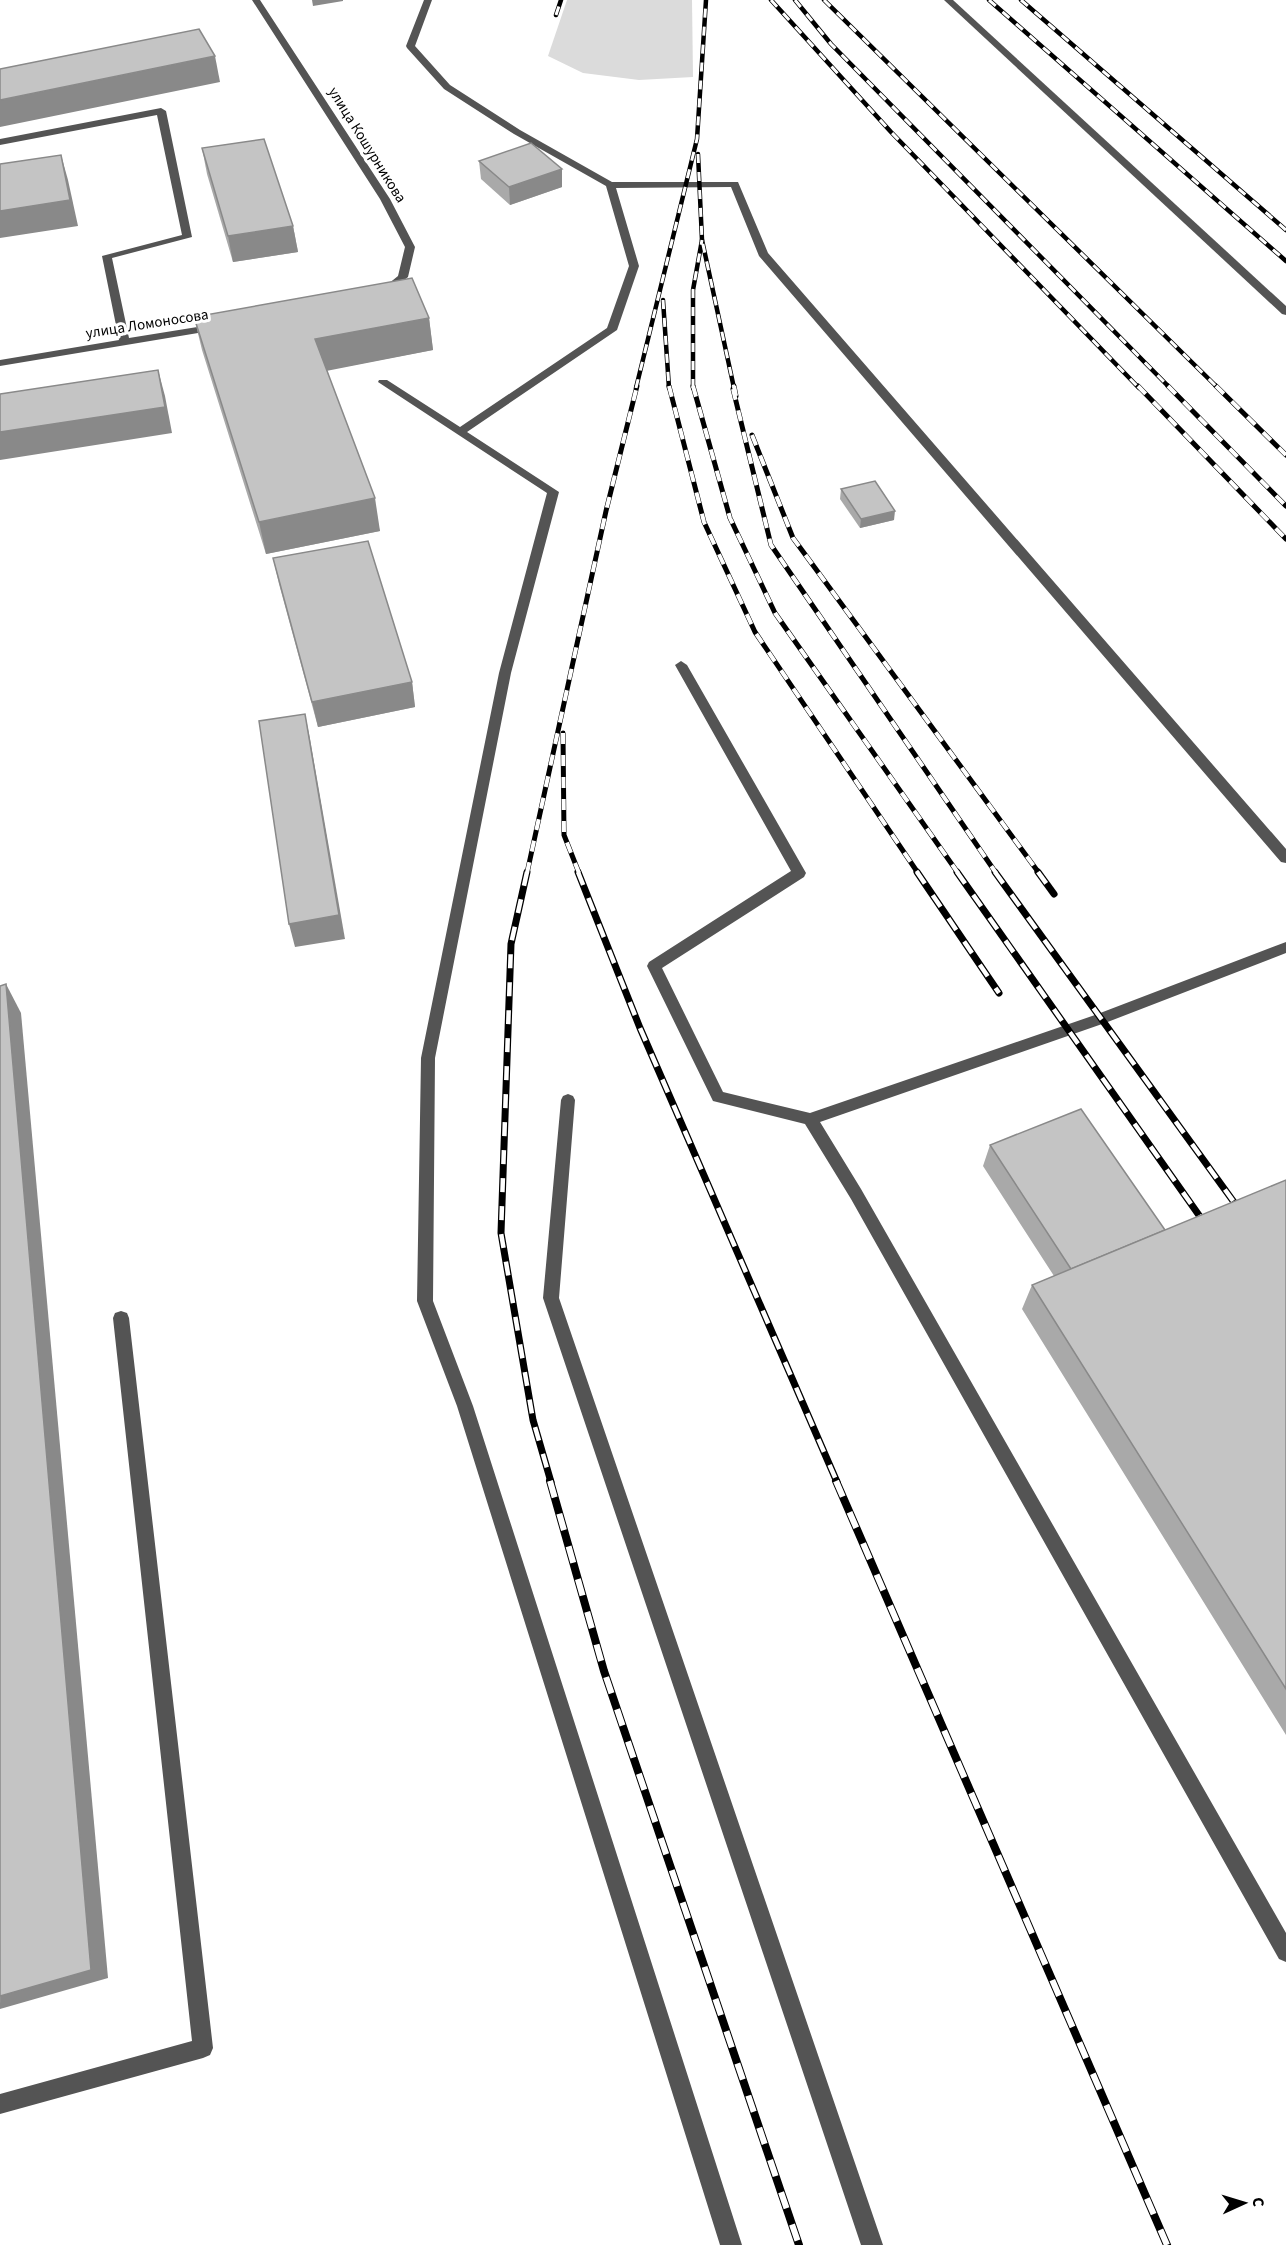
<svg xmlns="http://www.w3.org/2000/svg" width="1286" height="2245" font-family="'Source Sans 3',sans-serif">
<rect width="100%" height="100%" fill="#fff"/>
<path fill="#dbdbdb" d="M567,0H692L693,77L639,80L583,73L548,56Z"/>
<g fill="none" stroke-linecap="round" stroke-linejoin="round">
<g fill="#545454" fill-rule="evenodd">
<path d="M252,0H260L390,199L415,247L408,277L386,295L377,293L398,276L405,247L380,199Z"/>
<path d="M424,0H432L415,46L450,85L520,130L612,182H738L768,253L1286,849V863L1281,862L759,256L731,187L616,188L639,266L617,330L467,432L559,492L511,673L435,1058L433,1301L473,1406L742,2245H720L457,1406L417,1301L421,1058L499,673L547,493L378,382L379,380H387L460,427L607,328L629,266L606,186L514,134L444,89L407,48L406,46Z"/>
<path d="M944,0H953L1286,306V315L1282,314Z"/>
<path d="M161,108L166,111L192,237L112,258L129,338L216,324L221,327L216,330L0,366V360L119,340L102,256L182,235L157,115L0,145V139Z"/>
<path d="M681,661L687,665L806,873L804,877L662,968L723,1092L810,1113L1095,1015L1286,942V953L1105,1023L820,1122L861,1189L1286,1933V1962L1279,1959L851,1199L805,1124L713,1101L647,966L649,962L791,871L675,665Z"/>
<path d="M568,1094L573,1096L575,1100L559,1298L883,2245H861L543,1298L561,1100L563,1096Z"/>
<path d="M121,1311L127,1313L129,1318L213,2048L210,2055L203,2058L0,2114V2094L192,2041L113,1318L115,1313Z"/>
</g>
<defs>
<g id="rail-far3">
<path d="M771,0L891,132L1139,388"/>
<path d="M795,0L831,44L1170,388"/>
<path d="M824,0L1218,388"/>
<path d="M989,0L1286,261"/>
<path d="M1021,0L1286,230"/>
<path d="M556,15L561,0"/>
<path d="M698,154L702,240L734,388"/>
<path d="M663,300L669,388"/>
<path d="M636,388L697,139L706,0"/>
<path d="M693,388V290L702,240"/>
</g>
<g id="rail-far2">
<path d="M669,386L704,522L755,632L918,873"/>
<path d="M693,386L730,518L775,613L958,873"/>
<path d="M734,386L736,396"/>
<path d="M1138,386L1286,539"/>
<path d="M1168,386L1286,506"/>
<path d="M1216,386L1286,455"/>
<path d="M733,389L771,545L996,873"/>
<path d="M752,435L793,538L1039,873"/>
<path d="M563,733L564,835L579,873"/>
<path d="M527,873L606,511L637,386"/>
</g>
<g id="rail-far1">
<path d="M527,872L511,944L501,1233L533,1420L551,1482"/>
<path d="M578,872L640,1028L837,1482"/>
<path d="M917,872L999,993"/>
<path d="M957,872L1208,1228"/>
<path d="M995,872L1244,1216"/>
<path d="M1038,872L1054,894"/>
</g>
<g id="rail">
<path d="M550,1481L604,1671L799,2245"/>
<path d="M836,1481L1167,2245"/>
</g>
</defs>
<use href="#rail-far3" stroke="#000" stroke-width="4.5"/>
<use href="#rail-far2" stroke="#000" stroke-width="5"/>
<use href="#rail-far1" stroke="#000" stroke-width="7"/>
<use href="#rail" stroke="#000" stroke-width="8"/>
<use href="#rail-far3" stroke="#fff" stroke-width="3" stroke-dasharray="9" stroke-linecap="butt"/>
<use href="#rail-far2" stroke="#fff" stroke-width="4" stroke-dasharray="11" stroke-linecap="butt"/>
<use href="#rail-far1" stroke="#fff" stroke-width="4.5" stroke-dasharray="14" stroke-linecap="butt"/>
<use href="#rail" stroke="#fff" stroke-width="6" stroke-dasharray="17" stroke-linecap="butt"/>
</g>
<g fill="#a9a9a9">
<path d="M202,148L293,226L298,252L233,262L207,174Z"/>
<path d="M479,161L562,169V187L510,205L481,179Z"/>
<path d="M194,317L429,318L433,350L327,370L380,531L266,554L202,350Z"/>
<path d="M841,489L894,520L860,528L840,499Z"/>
<path d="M273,558L412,682L415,707L318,727L279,584Z"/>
<path d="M990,1145L1165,1230L1286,1180V1735L1022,1309L1032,1285L1054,1276L983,1166Z"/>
</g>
<g fill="#898989">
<path d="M312,0H343V1L313,6Z"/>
<path d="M215,56L220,82L0,127V100Z"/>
<path d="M61,155L68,180L78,226L0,238V211Z"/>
<path d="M562,169V187L510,205L509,187Z"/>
<path d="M293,226L298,252L233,262L228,236Z"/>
<path d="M429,318L433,350L321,372L315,339Z"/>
<path d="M158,370L165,396L172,433L0,460V432Z"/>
<path d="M375,498L380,531L266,554L259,522Z"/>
<path d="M895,511L894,520L860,528L861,519Z"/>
<path d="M412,682L415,707L318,727L312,702Z"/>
<path d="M305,714L310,739L345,939L295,947L289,924Z"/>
<path d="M6,984L21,1013L108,1978L0,2009Z"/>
</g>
<g fill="#c4c4c4" stroke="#898989" stroke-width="1.5">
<path d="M199,29L215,56L0,100V69Z"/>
<path d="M264,139L293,226L228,236L202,148Z"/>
<path d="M531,143L562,169L509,187L479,161Z"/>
<path d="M61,155L70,200L0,211V164Z"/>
<path d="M412,278L429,318L315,339L375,498L259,522L194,317Z"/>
<path d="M158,370L165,407L0,432V394Z"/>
<path d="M875,481L895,511L861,519L841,489Z"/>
<path d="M368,541L412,682L312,702L273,558Z"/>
<path d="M305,714L339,915L289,924L259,721Z"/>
<path d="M6,984L91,1970L0,1996V986Z"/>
<path d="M1081,1109L1165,1230L1071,1269L990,1145Z"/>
<path d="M1286,1180V1689L1032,1285Z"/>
</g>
<g text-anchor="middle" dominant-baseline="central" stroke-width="6" stroke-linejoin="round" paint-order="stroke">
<g font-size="15" fill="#000" stroke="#fff">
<text transform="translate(367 145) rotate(58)">улица Кошурникова</text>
<text transform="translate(147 324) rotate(-9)">улица Ломоносова</text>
</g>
</g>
<g transform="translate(1244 2203) rotate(86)" stroke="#ffffff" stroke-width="4.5" paint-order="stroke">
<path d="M0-4.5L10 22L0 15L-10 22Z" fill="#000000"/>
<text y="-9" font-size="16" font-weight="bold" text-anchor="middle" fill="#000000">С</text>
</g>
</svg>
